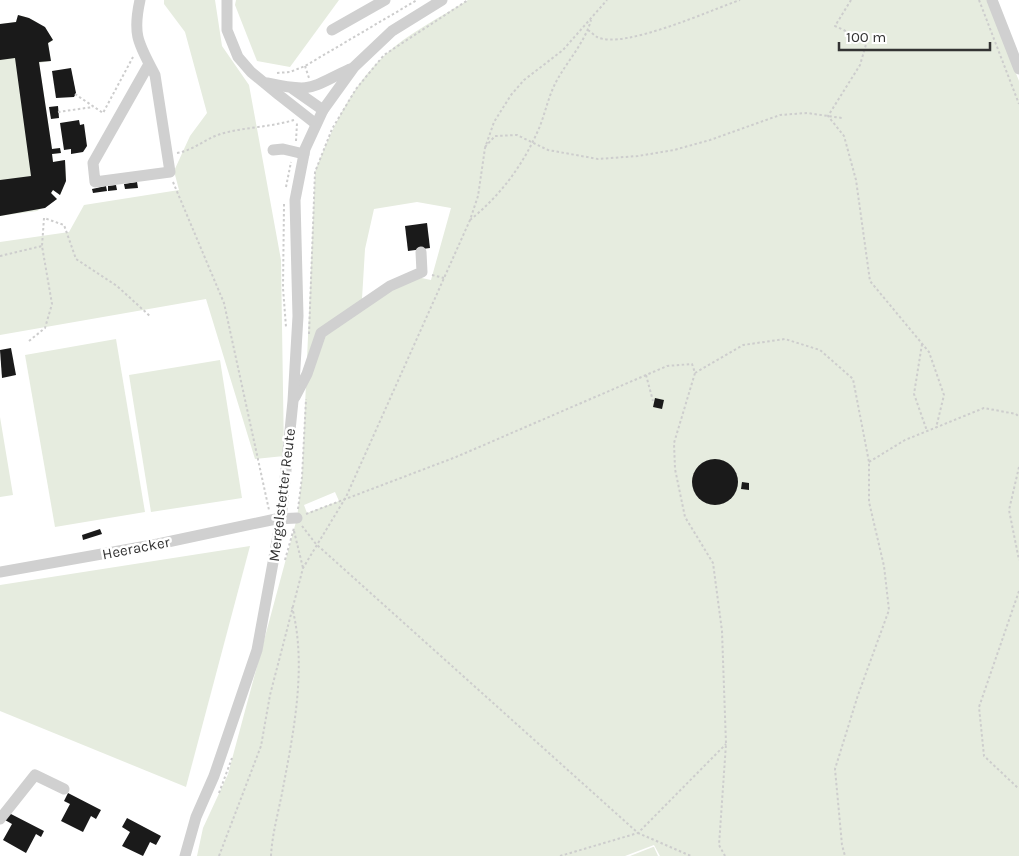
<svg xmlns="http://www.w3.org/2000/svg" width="1019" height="856" font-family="Karla,sans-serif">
<rect width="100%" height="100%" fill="#fff"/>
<g fill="#e6ecdf" fill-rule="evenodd">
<path d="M164,0H215L222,46L249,85L281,260L284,456L255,459L206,299L0,335V242L69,232L84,205L179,190L174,171L190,136L207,113L185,32L164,4Z"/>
<path d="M236,0H339L290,67L257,61L235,5Z"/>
<path d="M468,0H987L1019,81V856H660L654,845L625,856H197L203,828L228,774L297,518L302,477L315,172C331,130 351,86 385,55C408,33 441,17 468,0ZM417,202L451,208L431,280L412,276L362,299L365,249L374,209ZM335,492L339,501L307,513L304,505Z"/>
<path d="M18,15C35,19 44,25 53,40L48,44L51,61L39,63L52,149L60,148L61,153L52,154L53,162L65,160L66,181L60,195L53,190L51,193L57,199L37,211L0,216V24L16,22Z"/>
<path d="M116,339L145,512L55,527L25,355Z"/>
<path d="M220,360L242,498L151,512L129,375Z"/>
<path d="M0,417L13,495L0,497Z"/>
<path d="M250,546L186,787L0,711V585Z"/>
<path d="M654,847L658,856H630L653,847Z"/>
</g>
<g fill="#1a1a1a">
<path d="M18,15L29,18L45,27L53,40L48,43L51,61L39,62L52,149L60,148L61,153L52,154L53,162L65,160L66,181L60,195L53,190L51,193L57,199L45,208L0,216V180L31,176L15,58L0,60V24L16,22Z"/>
<path d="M71,68L76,93L74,97L56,98L52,71Z"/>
<path d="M58,106L59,118L51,119L49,107Z"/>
<path d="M79,120L80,125L84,124L87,146L83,152L71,154V149L64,150L60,123Z"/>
<path d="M137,182L138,188L125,189L124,184Z"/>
<path d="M116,185L117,190L108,191V186Z"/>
<path d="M106,186L107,191L93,193L92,189Z"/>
<path d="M427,223L430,248L408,251L405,226Z"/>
<path d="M11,348L16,375L2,378L0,350Z"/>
<path d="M655,398L664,400L662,409L653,407Z"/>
<circle cx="715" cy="482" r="23"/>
<path d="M742,482L749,483V490L741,489Z"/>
<path d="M100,529L102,534L83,540L82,535Z"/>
<path d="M68,793L101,810L96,819L91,816L83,832L61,821L70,804L64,801Z"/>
<path d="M9,813L44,831L41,837L36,834L26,853L3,840L12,824L5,820Z"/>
<path d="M127,818L161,836L156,845L150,842L143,856L122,846L130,832L122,827Z"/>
</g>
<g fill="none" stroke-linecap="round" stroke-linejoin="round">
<g stroke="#cdcdcd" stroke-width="2" stroke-dasharray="2.5 2.5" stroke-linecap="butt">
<path d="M851,0L835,26L867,41L860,65L828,116L844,136L856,180L870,281L929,352L944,395L936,428"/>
<path d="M979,0L1019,104"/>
<path d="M588,30C591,32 594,35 597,37C623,50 711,10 740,0"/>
<path d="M305,66L309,78"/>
<path d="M277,73L290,72L305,66L417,0"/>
<path d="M75,94L103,113L133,57"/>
<path d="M58,112L93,107"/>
<path d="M296,141L297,123"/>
<path d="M485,147L495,136L517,135L548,150L598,159L638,156L674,150L710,140L780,115L807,113L842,118"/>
<path d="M177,153C195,150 207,137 224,133C247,127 271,127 294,120"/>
<path d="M173,182L224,303L269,510"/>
<path d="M286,187L291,162"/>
<path d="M284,204L283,288L286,327"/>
<path d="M470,220C501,195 524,164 540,126C545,113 548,99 554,86C565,63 584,45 591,20"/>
<path d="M0,256L42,246"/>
<path d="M432,275L444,278"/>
<path d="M309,334L315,172L332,129L356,89L384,55L468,0"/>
<path d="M29,341L45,328L52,304L42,246L44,218L64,225L76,259L117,286L151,317"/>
<path d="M922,344L914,394L927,431"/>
<path d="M695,373L743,345L785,339L820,350L853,379L869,462V502L884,566L889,610L858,695L835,769L842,845L845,856"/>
<path d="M646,375L653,401"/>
<path d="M869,462L905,440L984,408L1016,414L1019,417"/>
<path d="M1019,467L1009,510L1019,560"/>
<path d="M298,509L302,477L306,399"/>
<path d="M306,514L456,457L667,366L692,364L695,373L674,443L675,469L685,517L713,563L722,631L726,744L719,845L725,856"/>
<path d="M302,526L316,544L638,833L691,856"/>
<path d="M294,531L303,568"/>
<path d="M285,560L294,528"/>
<path d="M1019,591L979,707L984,756L1019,789"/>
<path d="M219,793L232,758"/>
<path d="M219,856L261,746L270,695L303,568L346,497L470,220L478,196L485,148L494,122L511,95L524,80L563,50L607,0"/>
<path d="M271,856C272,834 279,810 283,788C294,730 307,665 292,607"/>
<path d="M560,856L638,833L726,744"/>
</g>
<g stroke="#d0d0d0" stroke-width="11">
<path d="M140,0C132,36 139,44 155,75L170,172L95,182L93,163L149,64"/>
<path d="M227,0V30L238,57L251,72L279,95L316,124"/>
<path d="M992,0L1019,69"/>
<path d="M332,30L385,0"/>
<path d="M267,83C314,93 309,88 350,69"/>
<path d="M293,89L323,110"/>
<path d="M273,150L283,149L304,154"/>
<path d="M295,397L307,374L321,333L390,286L422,272L421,252"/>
<path d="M0,572L158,544L276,519L297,518"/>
<path d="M0,819L35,775L64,789"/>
<path d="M185,856L196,817L214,776L257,650L281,519L293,401L298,316L295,200L305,149L323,110L354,67L392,31L442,0"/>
</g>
</g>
<g text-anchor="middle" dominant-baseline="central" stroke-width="5" stroke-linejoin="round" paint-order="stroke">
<g font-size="15" fill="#333" stroke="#fff">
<text transform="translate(282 495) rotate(-83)">Mergelstetter Reute</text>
<text transform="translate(136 548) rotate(-11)">Heeracker</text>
</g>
</g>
<path d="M839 42v8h151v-8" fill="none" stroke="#333333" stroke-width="2.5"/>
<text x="846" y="42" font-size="15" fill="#333333" stroke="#ffffff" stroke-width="4" paint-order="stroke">100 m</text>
</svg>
